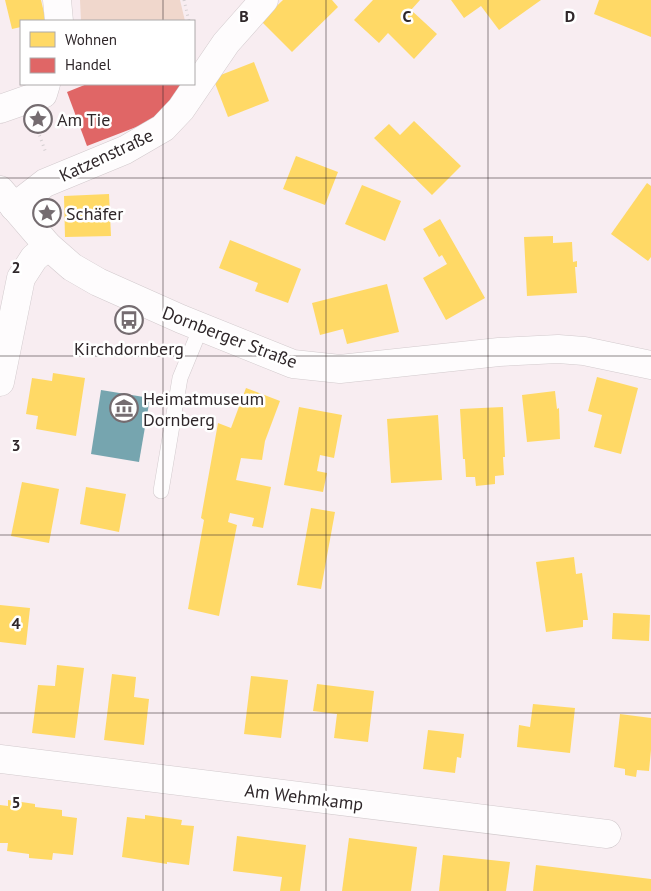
<svg xmlns="http://www.w3.org/2000/svg" width="651" height="891" font-family="'PT Sans',sans-serif">
<rect width="100%" height="100%" fill="#f8edf1"/>
<path fill="#f0d7cc" d="M80,0H180L185,21H81Z"/>
<g fill="#ffd966">
<path d="M5,0H41L46,21H21V27L12,29Z"/>
<path d="M283,0H332L338,7L292,52L261,21Z"/>
<path d="M373,0H420L411,10L437,34L414,59L388,33L379,43L354,20Z"/>
<path d="M451,0H541L499,30L481,6L464,18Z"/>
<path d="M599,0H651V37L594,14Z"/>
<path d="M254,62L269,101L228,117L213,78Z"/>
<path d="M414,121L461,166L432,195L374,138L389,124L400,135Z"/>
<path d="M296,156L338,172L325,205L283,189Z"/>
<path d="M647,183L651,186V257L648,261L611,234Z"/>
<path d="M362,185L401,201L385,241L345,224Z"/>
<path d="M109,194L111,236L65,237L64,196Z"/>
<path d="M440,219L485,298L446,320L423,278L447,264L442,255L439,257L423,229Z"/>
<path d="M553,236V243L572,242L573,262L577,261V267H575L577,293L527,296L524,237Z"/>
<path d="M230,240L301,269L288,303L255,291L258,283L219,268Z"/>
<path d="M387,284L399,332L347,344L343,329L320,335L312,303Z"/>
<path d="M53,373L85,378L76,436L36,429L38,416L26,414L32,378L52,381Z"/>
<path d="M597,377L638,388L621,454L594,447L602,415L588,411Z"/>
<path d="M246,388L280,401L265,441L262,460L241,458L236,480L271,487L263,528L252,526L254,518L230,513L228,522L237,525L219,616L188,609L204,520L201,518L218,423L231,428Z"/>
<path d="M555,391L557,409L559,408L560,439L527,442L522,395Z"/>
<path d="M299,407L342,415L334,458L320,455L317,471L327,473L323,492L284,485Z"/>
<path d="M503,407L505,457H503L504,475L495,476V484L476,486L475,477H466L465,459H463L460,409Z"/>
<path d="M438,415L442,480L391,483L387,419Z"/>
<path d="M22,482L59,489L49,543L11,536Z"/>
<path d="M86,487L126,494L119,532L80,524Z"/>
<path d="M311,508L335,512L321,589L297,585Z"/>
<path d="M574,557L576,574L582,573L588,620H583V627L546,632L536,562Z"/>
<path d="M0,605L30,608L26,645L0,642Z"/>
<path d="M613,613L650,615L649,641L612,639Z"/>
<path d="M57,665L84,668L75,738L32,733L38,685L55,686Z"/>
<path d="M112,674L136,677L134,697L149,699L144,745L104,740Z"/>
<path d="M251,676L288,680L281,738L244,734Z"/>
<path d="M317,684L374,691L368,742L334,738L337,714L313,711Z"/>
<path d="M533,704L575,708L570,753L517,747L519,725L530,727Z"/>
<path d="M620,714L651,718V750L649,771L637,770L636,777L625,775V769L614,767Z"/>
<path d="M428,730L464,734L461,758L457,757L455,773L423,769Z"/>
<path d="M8,800L35,804V807L62,810V816L77,818L73,855L53,853L52,860L29,858V854L7,851L8,843H0V805L8,806Z"/>
<path d="M145,815L182,820L181,825L194,826L189,865L167,862V864L122,857L127,817L145,819Z"/>
<path d="M237,836L306,845L300,891H280L282,877L233,871Z"/>
<path d="M349,838L417,847L411,891H342Z"/>
<path d="M443,855L510,862L506,891H439Z"/>
<path d="M536,865L651,879V891H533Z"/>
</g>
<path fill="#e06666" d="M87,84H188L157,119L87,146L67,92Z"/>
<path fill="#76a5af" d="M101,390L150,398L139,462L91,454Z"/>
<g fill="none" stroke-linecap="round" stroke-linejoin="round">
<defs>
<path id="service" d="M161,491L180,378L201,327"/>
<g id="minor">
<path d="M57,0L59,21"/>
<path d="M0,109L43,94L46,84"/>
<path d="M14,207L45,183L125,150L163,128L181,109L226,43L264,0"/>
<path d="M0,382L21,278L34,258L48,246"/>
<path d="M0,759L607,834"/>
</g>
<path id="tertiary" d="M0,190L48,246L72,267L98,282L181,319L293,364L340,369L499,352L558,349L584,351L651,365"/>
</defs>
<use href="#service" stroke="#d2cacd" stroke-width="16"/>
<use href="#minor" stroke="#d2cacd" stroke-width="29"/>
<use href="#tertiary" stroke="#d2cacd" stroke-width="29"/>
<g stroke="#d4cfd1" stroke-width="3" stroke-dasharray="1 4" stroke-linecap="butt">
<path d="M184,0L189,21"/>
<path d="M36,126L46,153"/>
</g>
<use href="#service" stroke="#fefcfd" stroke-width="15"/>
<use href="#minor" stroke="#fefcfd" stroke-width="28"/>
<use href="#tertiary" stroke="#fefcfd" stroke-width="28"/>
</g>
<path fill="none" stroke="#2f272a" stroke-width="1" stroke-opacity="0.55" d="M163,0V21M326,0V891M488,0V891M163,84V891M0,178H651M0,356H651M0,535H651M0,713H651"/>
<defs>
<symbol id="sight-ring" viewBox="-11 -11 22 22"><circle r="9.5" fill="#fff" stroke="#756c70" stroke-width="1.5"/><path d="M0-6L1.8-2.2L6-1.7L2.9 1.2L3.7 5.4L0 3.3L-3.7 5.4L-2.9 1.2L-6-1.7L-1.8-2.2Z" fill="#756c70"/></symbol>
<symbol id="bus-ring" viewBox="-11 -11 22 22"><circle r="9.5" fill="#fff" stroke="#756c70" stroke-width="1.5"/><path d="M-5-6H5V4H4V6H2V4H-2V6H-4V4H-5ZM-3.5-4V0h7V-4ZM-3.5 1.2v1.5H-2V1.2ZM2 1.2v1.5H3.5V1.2Z" fill="#756c70"/></symbol>
<symbol id="museum-ring" viewBox="-11 -11 22 22"><circle r="9.5" fill="#fff" stroke="#756c70" stroke-width="1.5"/><path d="M0-6L6-3V-2H-6V-3ZM-5-1h2V3h-2ZM-1-1h2V3h-2ZM3-1h2V3H3ZM-6 4H6V6H-6Z" fill="#756c70"/></symbol>
</defs>
<g fill-rule="evenodd">
<use href="#sight-ring" x="22" y="103" width="32" height="32"/>
<use href="#sight-ring" x="31" y="197" width="32" height="32"/>
<use href="#bus-ring" x="113" y="304" width="32" height="32"/>
<use href="#museum-ring" x="108" y="392" width="32" height="32"/>
</g>
<g text-anchor="middle" dominant-baseline="central" stroke-width="5" stroke-linejoin="round" paint-order="stroke">
<g font-size="18" fill="#2f272a" stroke="#fff" text-anchor="start">
<text x="57" y="119">Am Tie</text>
<text x="66" y="213">Schäfer</text>
<text x="129" y="348" text-anchor="middle">Kirchdornberg</text>
<text x="143" y="398">Heimatmuseum<tspan x="143" dy="21">Dornberg</tspan></text>
</g>
<g font-size="18" fill="#2f272a" stroke="#fff">
<text transform="translate(106 155) rotate(-25)">Katzenstraße</text>
<text transform="translate(230 337) rotate(21)">Dornberger Straße</text>
<text transform="translate(304 797) rotate(7)">Am Wehmkamp</text>
</g>
</g>
<g font-size="16" text-anchor="middle" font-weight="bold" fill="#2f272a" stroke="#fff" stroke-width="5" stroke-linejoin="round" paint-order="stroke">
<text x="244" y="22">B</text>
<text x="407" y="22">C</text>
<text x="570" y="22">D</text>
<text x="16" y="273">2</text>
<text x="16" y="451">3</text>
<text x="16" y="629">4</text>
<text x="16" y="808">5</text>
</g>
<rect x="20" y="20" width="175" height="65" fill="#ffffff" stroke="#aca9aa"/>
<rect x="30" y="32" width="25" height="15" fill="#ffd966" stroke="#aca9aa"/>
<text x="65" y="45" font-size="15" fill="#2f272a">Wohnen</text>
<rect x="30" y="58" width="25" height="15" fill="#e06666" stroke="#aca9aa"/>
<text x="65" y="70" font-size="15" fill="#2f272a">Handel</text>
</svg>
